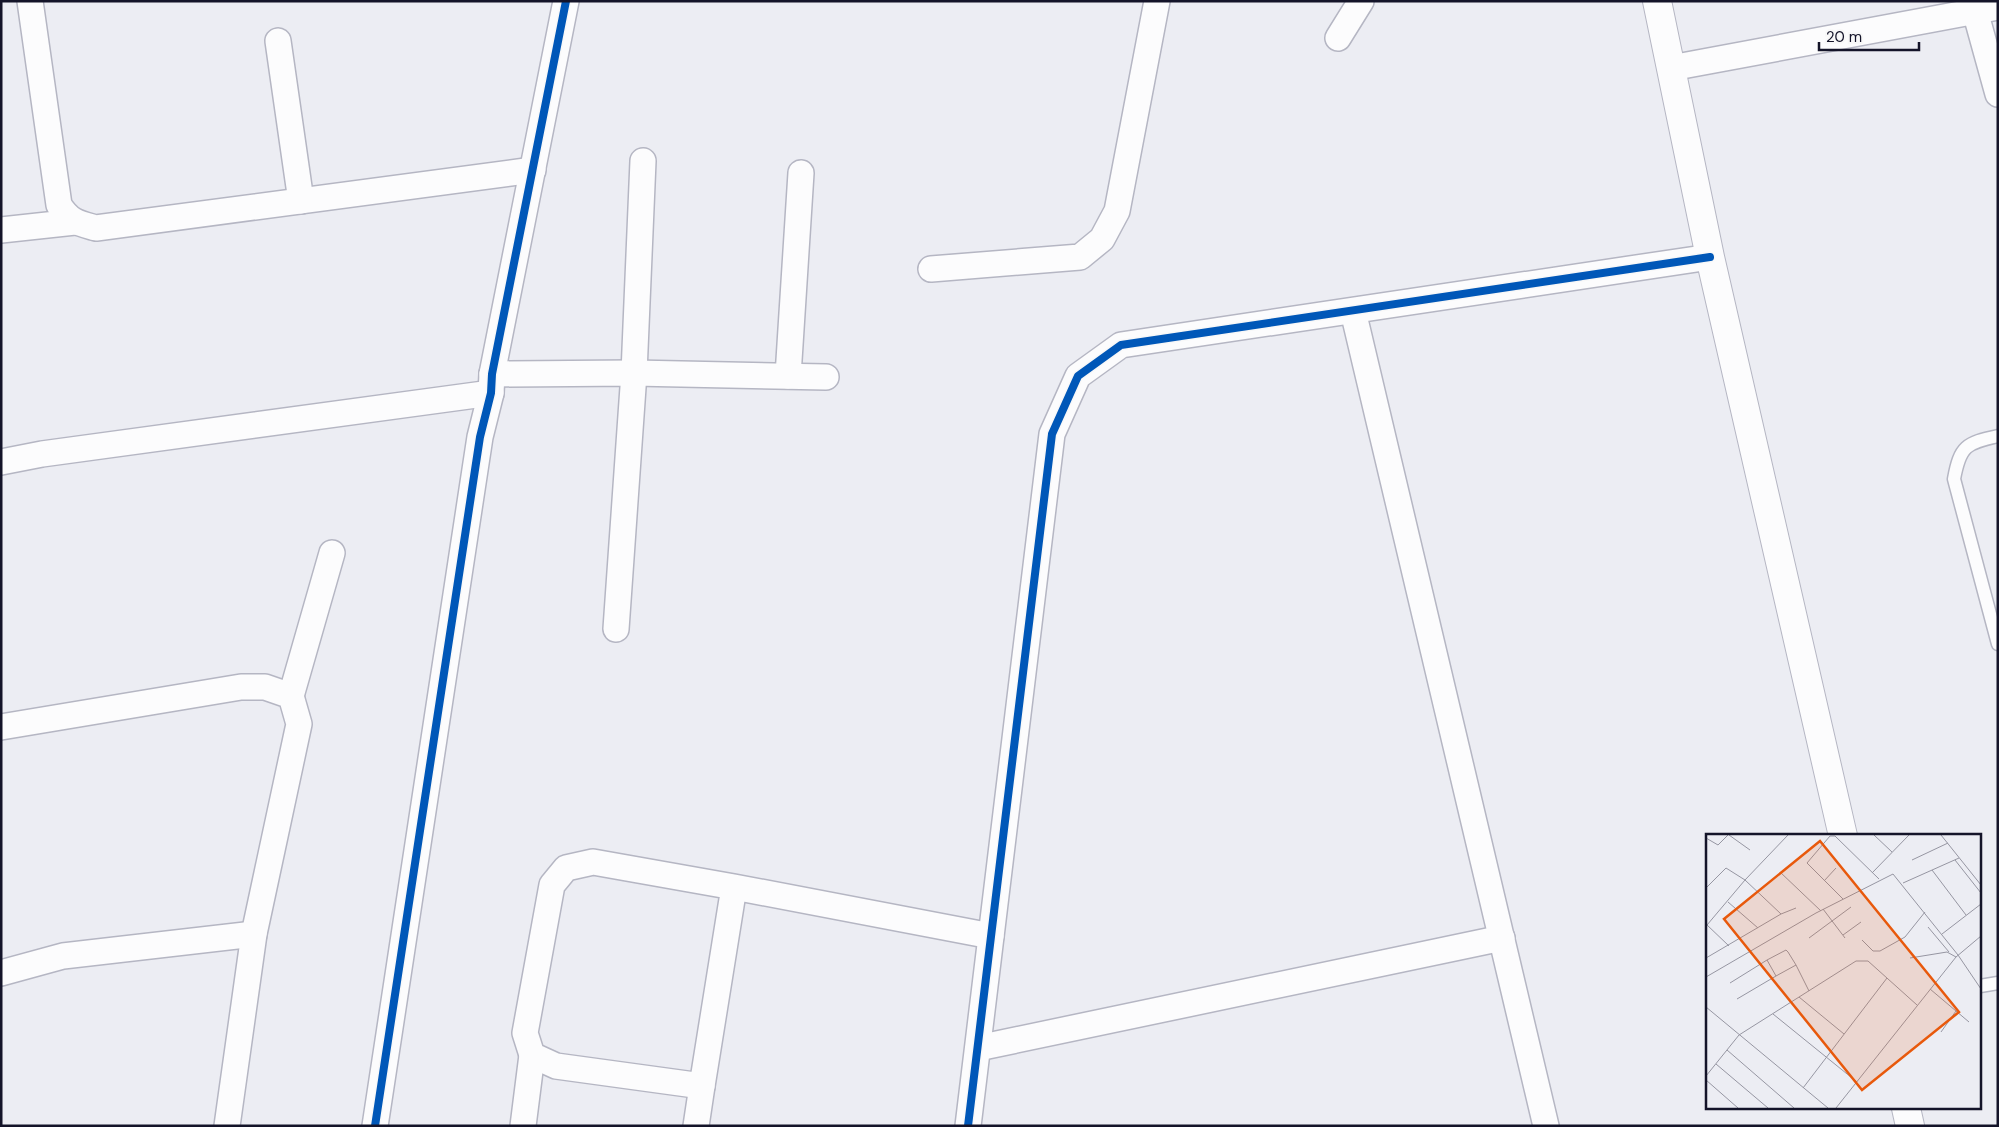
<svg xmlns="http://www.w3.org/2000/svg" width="1999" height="1127" font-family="'DM Sans',sans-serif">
<rect width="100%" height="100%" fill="#ecedf3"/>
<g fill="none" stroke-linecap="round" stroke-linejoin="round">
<defs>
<g id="lane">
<path d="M1998,436C1966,443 1960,446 1954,479L1998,644"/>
<path d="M1980,986L1998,983"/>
</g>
<g id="street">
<path d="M30,1L59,205C70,222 78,223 96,228L533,170"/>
<path d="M1975,11L1998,94"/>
<path d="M1338,38L1361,1"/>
<path d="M278,41L301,201"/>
<path d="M1671,68L1998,7"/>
<path d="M1,230L75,222"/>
<path d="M931,269L1080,257L1102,239L1117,211L1157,1"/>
<path d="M1353,311L1546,1126"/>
<path d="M492,374L634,373L826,377"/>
<path d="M788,376L801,173"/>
<path d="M1,462L42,454L491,393"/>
<path d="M616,629L634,373L643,161"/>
<path d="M291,696L332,553"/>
<path d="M1,727L241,687H265L291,696L299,724L254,934L227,1126"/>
<path d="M734,887L702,1086L556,1066L532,1055L525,1033L552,885L566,868L593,862L734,887L991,936"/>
<path d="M1,973L63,956L254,934"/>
<path d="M978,1048L1502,938"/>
<path d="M375,1126L480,437L491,393L492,374L566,1"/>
<path d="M523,1126L532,1055"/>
<path d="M696,1126L702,1086"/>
<path d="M968,1126L1052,434L1078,376L1121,345L1710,257"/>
</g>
<g id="secondary">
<path d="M1657,1L1710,257L1843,836"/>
<path d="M1906,1108L1910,1126"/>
</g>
</defs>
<use href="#lane" stroke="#b5b6c3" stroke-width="15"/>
<use href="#street" stroke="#b5b6c3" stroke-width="28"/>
<use href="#secondary" stroke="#b5b6c3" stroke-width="30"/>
<use href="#lane" stroke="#fcfcfd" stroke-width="12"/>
<use href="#street" stroke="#fcfcfd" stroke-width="25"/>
<use href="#secondary" stroke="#fcfcfd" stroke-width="28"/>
<defs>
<g id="cycleway">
<path d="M375,1126L480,437L491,393L492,374L566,1"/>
<path d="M968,1126L1052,434L1078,376L1121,345L1710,257"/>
</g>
</defs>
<use href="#cycleway" stroke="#f8f8f8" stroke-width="11"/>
<use href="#cycleway" stroke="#0057b8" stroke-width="8"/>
</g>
<g transform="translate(1706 834)">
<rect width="275" height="275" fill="#ecedf3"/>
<path fill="none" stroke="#9696a2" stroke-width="1" d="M23,1L44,16M168,1L186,18M235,1L275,51M0,4L12,11L22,1M206,26L242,9M249,26L275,59M226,36L260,81M74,38L115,77M166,39L203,1M118,47L130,34M197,49L253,24M0,54L20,34L39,46L1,91M137,65L101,29L124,2H129L173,45M22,68L52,94M117,75L139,104M75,80L90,74M0,90L23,112M222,93L243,118M236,100L275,70M137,101L155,88M103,104L145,73M156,106L167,117H174L199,103L219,78M0,124L75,80L39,46L82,1M204,124L241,118L250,123M90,131L70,142L61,126L80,116L82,118L90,131L103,157M0,143L110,79L187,40L252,121L275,155M24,149L61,126M224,155L263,188M93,163L138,200M31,165L70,142M0,173L122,274M67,180L151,248M235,198L250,177M21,216L88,274M10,230L62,274M0,242L33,201L150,127H162L211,171M0,246L32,274M97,254L181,144M130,274L250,123L275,102"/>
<path fill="#e8590c" fill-opacity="0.15" stroke="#e8590c" stroke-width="2.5" d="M114,7L253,178L156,256L18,85Z"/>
<rect width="275" height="275" fill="none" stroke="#141429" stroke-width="2.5"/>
</g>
<rect width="1999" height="1127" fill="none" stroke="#141429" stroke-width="5"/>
<path d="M1819 42v8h100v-8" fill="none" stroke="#141429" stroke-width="2.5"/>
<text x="1826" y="42" font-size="15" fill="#141429" stroke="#f8f8f8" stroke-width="4" paint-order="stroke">20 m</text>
</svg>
